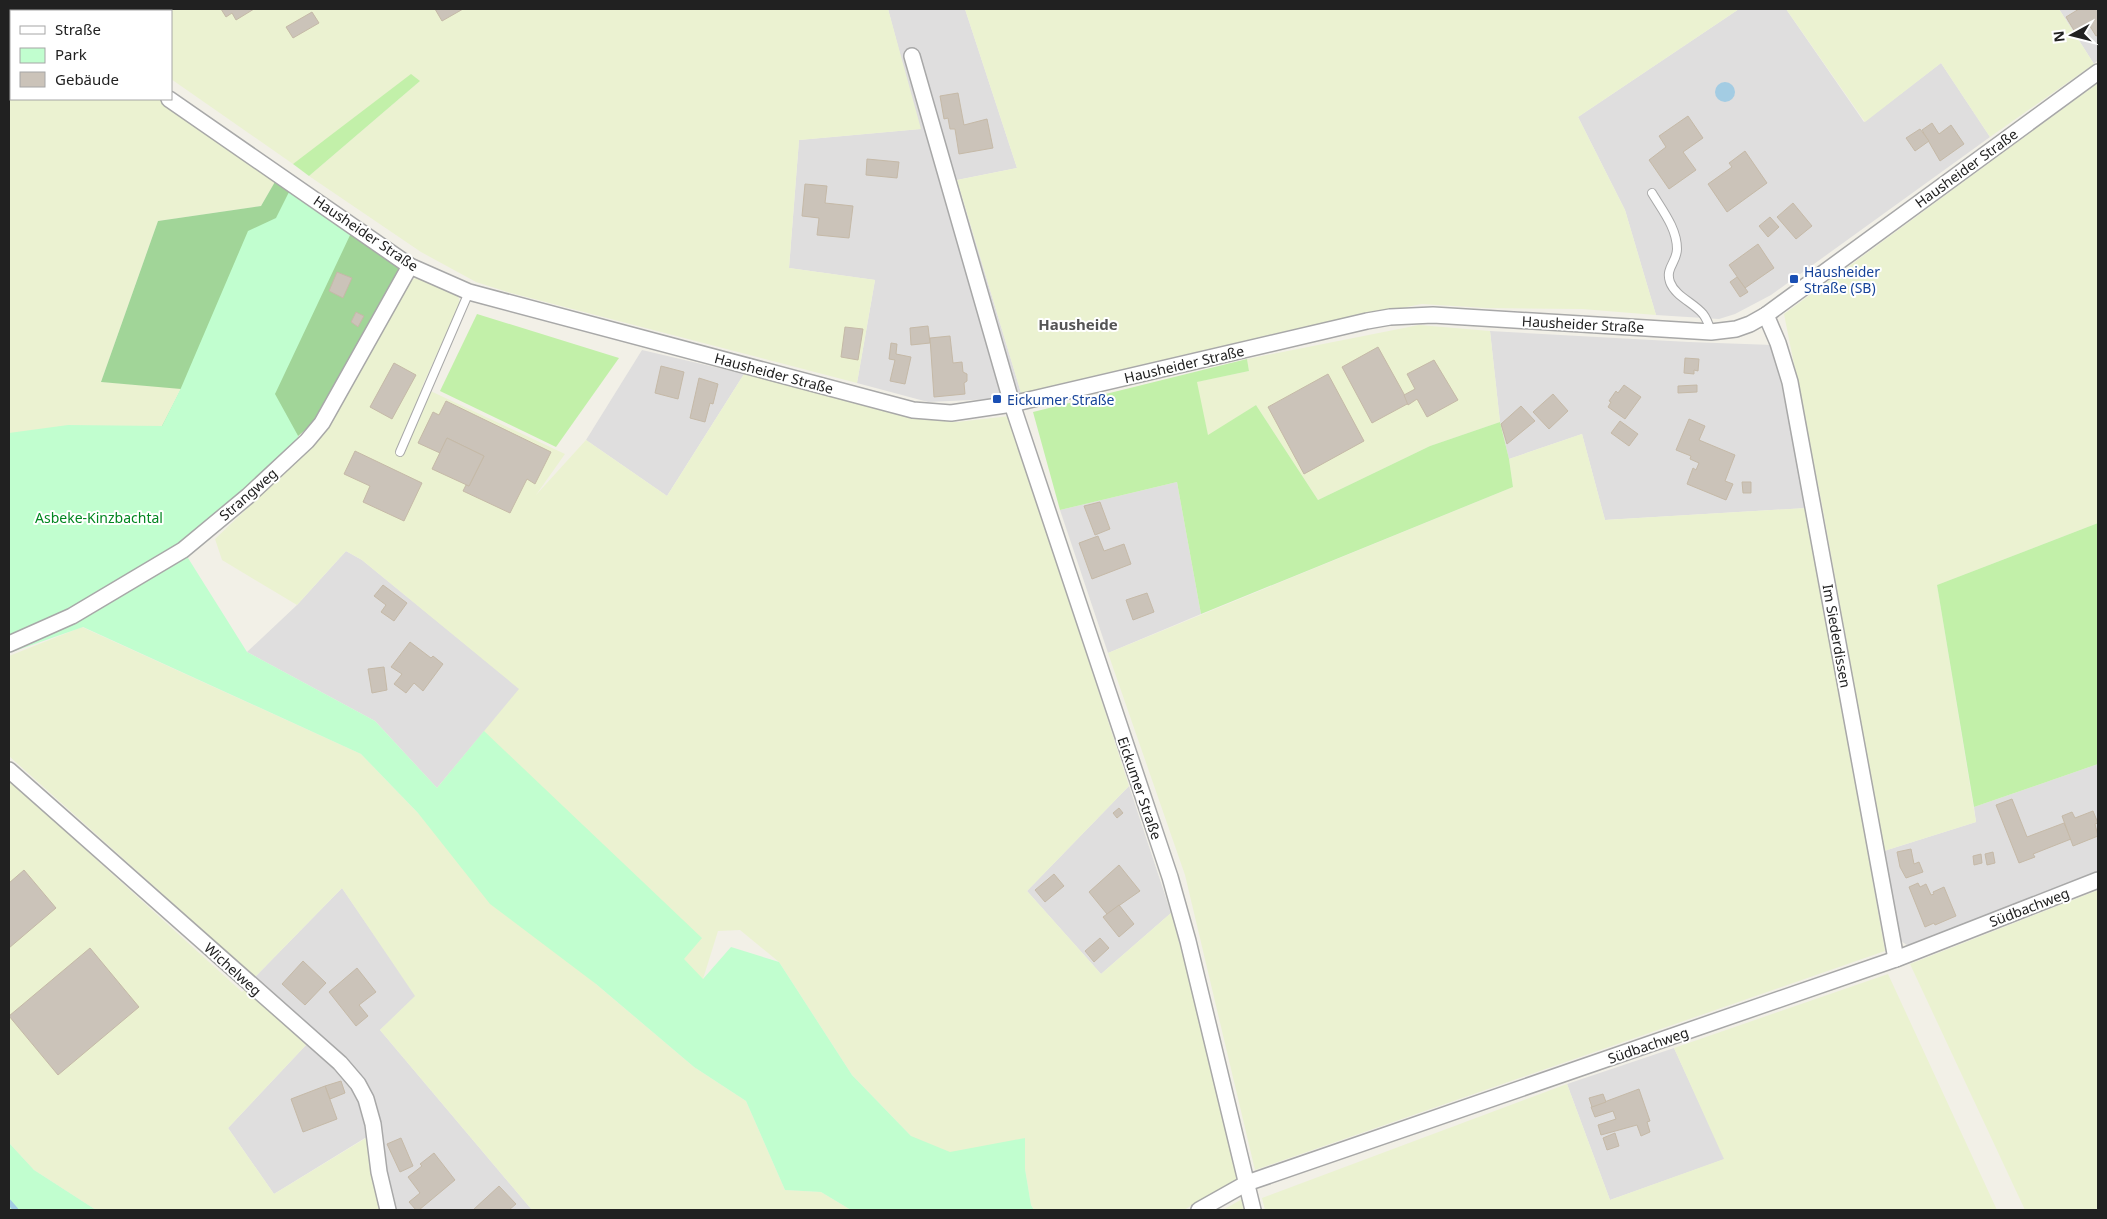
<svg xmlns="http://www.w3.org/2000/svg" width="2107" height="1219" font-family="'Noto Sans',sans-serif">
<rect width="100%" height="100%" fill="#f2f0e7"/>
<g fill="#dfdede">
<path d="M84,9H175L171,11H87Z"/>
<path d="M888,9H965L1017,168L957,180L1021,393L994,399L928,402L857,383L875,280L789,268L799,140L920,129Z"/>
<path d="M1739,9H1786L1864,122L1941,63L1990,137L1771,295L1735,314L1719,319L1656,315L1625,210L1578,117Z"/>
<path d="M2059,9H2098V60L2094,64Z"/>
<path d="M1490,331L1689,342L1773,345L1807,508L1605,520L1582,434L1509,459L1500,422Z"/>
<path d="M642,350L744,374L667,496L586,440Z"/>
<path d="M1177,482L1201,614L1108,653L1060,510Z"/>
<path d="M346,551L362,560L520,689L437,788L375,721L247,652L297,605Z"/>
<path d="M2098,764V871L1911,948L1901,941L1884,851L1976,822L1974,807Z"/>
<path d="M1129,786L1171,913L1101,974L1027,891Z"/>
<path d="M342,888L416,996L380,1030L532,1210H380L365,1138L274,1194L228,1128L306,1045L246,989L255,977Z"/>
<path d="M1674,1048L1725,1159L1610,1200L1567,1084Z"/>
</g>
<g fill="#ebf2d1">
<path d="M9,9H47L50,11H11V99H158L276,180L261,206L158,221L101,382L181,388L162,426L9,438Z"/>
<path d="M175,9H888L921,129L799,140L789,268L875,280L857,383L511,293L476,282L421,252L309,176L420,81L293,164L171,79V11Z"/>
<path d="M965,9H1739L1578,117L1625,210L1656,315L1582,309L1487,308L1422,304L1303,327L1021,393L957,180L1017,168Z"/>
<path d="M1786,9H2059L2094,64L1990,137L1941,63L1865,122Z"/>
<path d="M2098,83V523L1937,585L1976,822L1884,851L1822,505L1784,314Z"/>
<path d="M422,276L457,292L460,303L422,387L565,454L536,495L586,440L667,496L744,374L927,419L957,422L1010,416L1129,786L1027,891L1101,974L1171,913L1210,1054L1237,1179L1184,1210H1034L1031,1205L1025,1169V1138L940,1171L911,1136L852,1075L779,962L740,930L718,931L703,979L437,788L519,689L362,560L346,551L297,605L222,560L215,539L319,440L328,427L408,281Z"/>
<path d="M1419,325L1490,331L1500,422L1430,446L1318,500L1256,405L1208,436L1196,382L1249,371L1247,359Z"/>
<path d="M1582,434L1605,520L1807,508L1885,951L1255,1170L1185,875L1108,653L1513,487L1509,459Z"/>
<path d="M82,627L361,754L418,813L596,984L694,1067L746,1101L785,1190L821,1192L851,1210H532L380,1030L415,996L342,888L255,977L9,756V656Z"/>
<path d="M9,780L242,992L246,989L306,1045L228,1128L274,1194L366,1138L380,1210H96L34,1170L9,1143Z"/>
<path d="M2098,890V1210H2025L1910,964Z"/>
<path d="M1888,974L1997,1210H1265L1262,1198L1567,1084L1610,1200L1724,1159L1674,1048Z"/>
<path d="M1242,1199L1244,1210H1223Z"/>
</g>
<g fill="#c2f0a9">
<path d="M411,74L420,81L309,176L293,164Z"/>
<path d="M477,314L619,358L556,447L440,391Z"/>
<path d="M1247,359L1249,371L1197,382L1208,435L1256,405L1318,500L1430,446L1500,422L1509,459L1513,487L1201,614L1177,482L1060,510L1033,412Z"/>
<path d="M2098,523V764L1974,807L1937,585Z"/>
</g>
<path fill="#a1d598" d="M276,180L403,266L313,423L176,543L162,426L181,389L101,382L158,221L261,206Z"/>
<g fill="#c1fecf">
<path d="M291,188L352,231L275,394L302,443L183,550L247,652L375,721L437,788L484,731L702,938L684,959L703,979L731,947L779,962L852,1075L911,1136L950,1152L1025,1138V1169L1031,1205L1034,1210H851L821,1192L785,1190L746,1101L694,1067L596,984L490,904L418,813L361,754L83,627L9,653V433L68,425L162,426L181,388L248,231L276,218Z"/>
<path d="M9,1143L34,1170L96,1210H9Z"/>
</g>
<circle fill="#a3cce3" cx="1725" cy="92" r="10"/>
<g fill="none" stroke-linecap="round" stroke-linejoin="round">
<path stroke="#a3cce3" stroke-width="5" d="M9,1202L16,1210"/>
</g>
<g fill="#cbc3b9" stroke="#c5b9a7">
<path d="M221,9H254L236,20L232,13L226,17Z"/>
<path d="M435,9H463L442,21Z"/>
<path d="M2079,9H2098V35L2096,36L2088,23L2075,32L2066,17Z"/>
<path d="M312,12L319,23L293,38L286,27Z"/>
<path d="M958,93L964,125L987,119L993,148L959,154L955,129H950L948,118L944,119L940,96Z"/>
<path d="M1688,116L1703,138L1683,152L1696,170L1669,189L1649,160L1666,147L1659,136Z"/>
<path d="M1932,123L1939,134L1951,125L1964,144L1940,161L1922,130Z"/>
<path d="M1920,129L1929,141L1915,151L1906,138Z"/>
<path d="M1745,151L1767,183L1727,212L1708,184L1732,167L1729,163Z"/>
<path d="M867,159L899,162L897,178L866,175Z"/>
<path d="M805,184L827,186L825,203L853,206L849,238L817,235L819,218L802,216Z"/>
<path d="M1793,203L1812,226L1796,239L1777,217Z"/>
<path d="M1770,217L1779,227L1768,237L1759,226Z"/>
<path d="M1758,244L1774,268L1745,288L1729,265Z"/>
<path d="M337,272L352,278L343,298L329,291Z"/>
<path d="M1737,277L1748,292L1740,297L1730,282Z"/>
<path d="M356,312L364,316L358,327L351,322Z"/>
<path d="M928,326L930,343L911,345L910,328Z"/>
<path d="M845,327L863,329L858,360L841,357Z"/>
<path d="M950,336L953,363L962,362L963,372L967,374V381L964,383L965,394L934,397L930,338Z"/>
<path d="M891,343L897,344L896,354L911,357L905,384L890,381L895,360L889,359Z"/>
<path d="M1378,347L1409,403L1372,423L1342,367Z"/>
<path d="M1685,358L1699,359L1698,371L1694,370V374L1684,373Z"/>
<path d="M1434,360L1458,400L1427,417L1417,399L1408,405L1404,395L1415,389L1407,374Z"/>
<path d="M394,363L416,375L392,419L370,407Z"/>
<path d="M661,366L684,372L678,399L655,393Z"/>
<path d="M1328,374L1364,441L1304,474L1268,407Z"/>
<path d="M699,378L718,384L713,404L710,403L705,422L690,418Z"/>
<path d="M1624,385L1641,397L1625,419L1608,407L1611,402L1609,401L1616,391L1618,393Z"/>
<path d="M1697,385V392L1678,393V386Z"/>
<path d="M1553,394L1568,411L1549,429L1533,412Z"/>
<path d="M446,401L551,452L535,484L527,479L510,513L463,491L466,485L469,486L484,456L447,438L440,453L418,443L433,412L439,415Z"/>
<path d="M1521,406L1535,421L1507,444L1501,424Z"/>
<path d="M1689,419L1705,426L1699,440L1735,455L1725,481L1733,484L1726,500L1687,484L1693,468L1696,470L1699,463L1690,459L1691,456L1676,450Z"/>
<path d="M1620,421L1638,434L1629,446L1611,433Z"/>
<path d="M447,438L484,456L469,486L432,469Z"/>
<path d="M355,451L422,483L404,521L363,502L370,486L344,474Z"/>
<path d="M1742,482H1751V493H1743Z"/>
<path d="M1100,502L1110,529L1095,535L1084,506Z"/>
<path d="M1098,536L1104,551L1124,544L1131,564L1092,579L1079,543Z"/>
<path d="M383,585L407,603L394,621L381,612L386,605L374,596Z"/>
<path d="M1147,593L1154,612L1133,620L1126,600Z"/>
<path d="M410,642L431,658L433,656L443,664L423,691L414,683L406,693L394,684L402,674L391,667Z"/>
<path d="M384,667L387,690L372,693L368,669Z"/>
<path d="M2012,799L2027,837L2064,823L2071,839L2033,854L2035,857L2019,863L1996,805Z"/>
<path d="M1119,808L1123,813L1117,818L1113,813Z"/>
<path d="M2093,811L2098,823L2095,824L2098,836L2073,846L2062,816L2072,812L2075,818Z"/>
<path d="M1911,849L1914,864L1919,862L1923,872L1906,878L1900,867L1897,852Z"/>
<path d="M1993,852L1995,863L1987,865L1985,854Z"/>
<path d="M1981,854L1982,863L1974,865L1973,856Z"/>
<path d="M1119,865L1140,891L1107,914L1089,892Z"/>
<path d="M24,870L56,908L9,948V883Z"/>
<path d="M1054,874L1064,886L1045,902L1035,890Z"/>
<path d="M1918,883L1920,887L1926,884L1931,895L1934,894L1933,892L1944,887L1956,916L1935,925L1934,923L1925,927L1909,887Z"/>
<path d="M1119,905L1134,924L1119,937L1103,917Z"/>
<path d="M1100,938L1109,948L1094,962L1085,951Z"/>
<path d="M90,948L139,1007L58,1075L9,1016Z"/>
<path d="M303,961L326,983L305,1005L282,984Z"/>
<path d="M357,968L376,992L359,1005L368,1016L356,1026L329,992Z"/>
<path d="M341,1081L345,1093L330,1099L325,1086Z"/>
<path d="M325,1086L337,1119L303,1132L291,1099Z"/>
<path d="M1639,1089L1650,1121L1647,1122L1650,1132L1641,1136L1637,1125L1601,1135L1598,1125L1616,1119L1613,1111L1595,1117L1591,1107Z"/>
<path d="M1603,1094L1606,1102L1592,1107L1589,1098Z"/>
<path d="M1615,1133L1619,1146L1607,1150L1603,1138Z"/>
<path d="M401,1138L413,1166L400,1172L387,1144Z"/>
<path d="M434,1153L455,1180L419,1210H416L409,1202L420,1193L408,1177L422,1166L420,1164Z"/>
<path d="M499,1186L516,1204L509,1210H473Z"/>
</g>
<g fill="none" stroke-linecap="round" stroke-linejoin="round">
<defs>
<g id="service">
<path d="M1652,193C1662,210 1677,228 1677,249C1677,262 1665,268 1670,282C1675,296 1694,303 1703,314C1707,319 1709,325 1711,332"/>
<path d="M400,452L469,292"/>
</g>
<g id="minor">
<path d="M63,9L66,11"/>
<path d="M912,56L1012,404L1170,877L1188,941L1253,1210"/>
<path d="M169,99L410,266L469,292L913,410L951,413L1012,404L1367,321L1390,317L1433,315L1711,332L1736,329L1750,324L1766,315L2098,72"/>
<path d="M1766,315L1778,343L1790,382L1896,959"/>
<path d="M9,644L72,616L183,550L248,496L307,441L322,423L410,266"/>
<path d="M9,770L340,1063L358,1084L366,1099L373,1124L379,1172L388,1210"/>
<path d="M1199,1210L1247,1183L1896,959L2098,880"/>
</g>
</defs>
<use href="#service" stroke="#a8a8a8" stroke-width="10"/>
<use href="#minor" stroke="#a8a8a8" stroke-width="18"/>
<use href="#service" stroke="#fff" stroke-width="8"/>
<use href="#minor" stroke="#fff" stroke-width="15"/>
</g>
<g fill="#1a4fb4" stroke="#fff" stroke-width="2">
<rect x="1789" y="274" width="10" height="10" rx="2.5"/>
<rect x="992" y="394" width="10" height="10" rx="2.5"/>
</g>
<g text-anchor="middle" dominant-baseline="central" stroke-width="4" stroke-linejoin="round" paint-order="stroke">
<g font-size="14" fill="#212121" stroke="#fff">
<text transform="translate(1966 168) rotate(-36)">Hausheider Straße</text>
<text transform="translate(366 233) rotate(34)">Hausheider Straße</text>
<text transform="translate(1583 324) rotate(3)">Hausheider Straße</text>
<text transform="translate(1184 364) rotate(-13)">Hausheider Straße</text>
<text transform="translate(774 373) rotate(15)">Hausheider Straße</text>
<text transform="translate(248 494) rotate(-41)">Strangweg</text>
<text transform="translate(1837 636) rotate(80)">Im Siederdissen</text>
<text transform="translate(1140 788) rotate(71)">Eickumer Straße</text>
<text transform="translate(2029 907) rotate(-21)">Südbachweg</text>
<text transform="translate(233 969) rotate(42)">Wichelweg</text>
<text transform="translate(1648 1045) rotate(-19)">Südbachweg</text>
</g>
<g font-size="14" fill="#164399" stroke="#fff" text-anchor="start">
<text x="1804" y="271">Hausheider<tspan x="1804" dy="16">Straße (SB)</tspan></text>
<text x="1007" y="399">Eickumer Straße</text>
</g>
<g font-size="14" fill="#028620" stroke="#fff">
<text x="99" y="517">Asbeke-Kinzbachtal</text>
</g>
<g font-size="15" font-weight="bold" fill="#545454" stroke="#fff">
<text x="1078" y="324">Hausheide</text>
</g>
</g>
<rect width="2107" height="1219" fill="none" stroke="#212121" stroke-width="20"/>
<rect x="10" y="10" width="162" height="90" fill="#ffffff" stroke="#a6a6a6"/>
<rect x="20" y="26" width="25" height="8" fill="#ffffff" stroke="#a6a6a6"/>
<text x="55" y="35" font-size="15" fill="#212121">Straße</text>
<rect x="20" y="48" width="25" height="15" fill="#c1fecf" stroke="#a6a6a6"/>
<text x="55" y="60" font-size="15" fill="#212121">Park</text>
<rect x="20" y="72" width="25" height="15" fill="#cbc3b9" stroke="#a6a6a6"/>
<text x="55" y="85" font-size="15" fill="#212121">Gebäude</text>
<g transform="translate(2072 35) rotate(263)" stroke="#ffffff" stroke-width="4" paint-order="stroke">
<path d="M0-4L9 19L0 12L-9 19Z" fill="#212121"/>
<text y="-8" font-size="14" font-weight="bold" text-anchor="middle" fill="#212121">N</text>
</g>
</svg>
